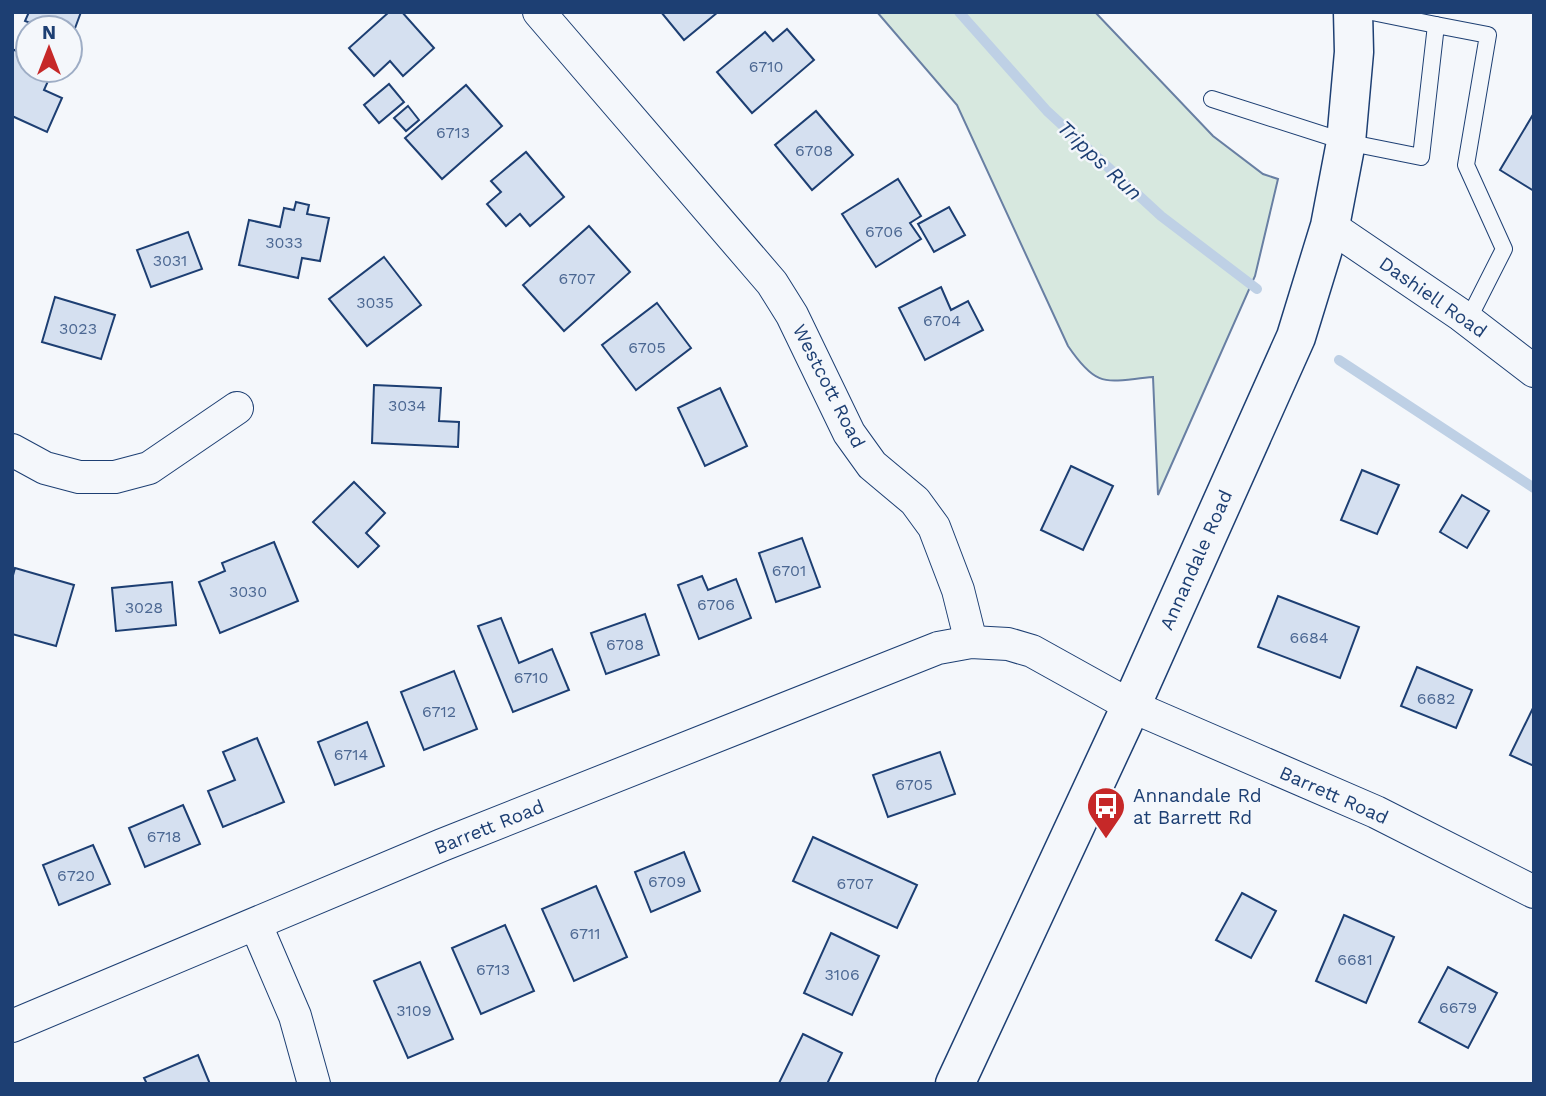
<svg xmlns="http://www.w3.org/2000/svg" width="1546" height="1096" font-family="'Work Sans',sans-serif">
<rect width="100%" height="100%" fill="#f4f7fb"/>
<path fill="#d7e8df" stroke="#687fa3" stroke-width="2" d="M877,12H1095L1213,136L1263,174L1278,179L1255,276L1158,495L1153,377C1106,381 1098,390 1068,346L957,105Z"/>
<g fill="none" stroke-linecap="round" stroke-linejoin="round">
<g stroke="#bed0e5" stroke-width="10">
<path d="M959,12L1047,111L1161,216L1257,289"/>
<path d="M1339,360L1534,488"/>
</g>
</g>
<g fill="#d5e0f0" stroke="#1d3f73" stroke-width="2">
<path d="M29,12H81L71,39L70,28H43L25,21Z"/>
<path d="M389,12H402L434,48L403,76L390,61L374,76L349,48Z"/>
<path d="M661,12H718L684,40Z"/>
<path d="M787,29L814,60L752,113L717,72L765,32L773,41Z"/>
<path d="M12,49L28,56V70H53L44,90L62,98L47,132L12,116Z"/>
<path d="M389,84L404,102L379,123L364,105Z"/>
<path d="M466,85L502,126L442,179L405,138Z"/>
<path d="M408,106L419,120L406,131L394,118Z"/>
<path d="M816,111L853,155L812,190L775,145Z"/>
<path d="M1534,113V191L1500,170Z"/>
<path d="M526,152L564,197L530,226L520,214L506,226L487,204L501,192L491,181Z"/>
<path d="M898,179L921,216L910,223L921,239L876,267L842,214Z"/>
<path d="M296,202L309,205L307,214L329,218L320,261L302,258L298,278L239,265L249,220L280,227L284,208L294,210Z"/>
<path d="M949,207L965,235L934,252L918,224Z"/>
<path d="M589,226L630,272L564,331L523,285Z"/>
<path d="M188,232L202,269L151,287L137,250Z"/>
<path d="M384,257L421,305L367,346L329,299Z"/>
<path d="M941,287L951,310L968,301L983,330L925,360L899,308Z"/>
<path d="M55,297L115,315L101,359L42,342Z"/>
<path d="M657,303L691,348L636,390L602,345Z"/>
<path d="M374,385L441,388L439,421L459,422L458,447L372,443Z"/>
<path d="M720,388L747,446L705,466L678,408Z"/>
<path d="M1071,466L1113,486L1083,550L1041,530Z"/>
<path d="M1362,470L1399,485L1377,534L1341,520Z"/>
<path d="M354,482L385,513L366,533L379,546L358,567L313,522Z"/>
<path d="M1462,495L1489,511L1467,548L1440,532Z"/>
<path d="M802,538L820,587L776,602L759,553Z"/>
<path d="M274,542L298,601L220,633L199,582L225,571L222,563Z"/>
<path d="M15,568L74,585L56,646L12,634V579Z"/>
<path d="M702,576L708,590L736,579L751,618L699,639L678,585Z"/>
<path d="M172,582L176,625L116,631L112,588Z"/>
<path d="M1278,596L1359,627L1340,678L1258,647Z"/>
<path d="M645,614L659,655L606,674L591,633Z"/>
<path d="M501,618L519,663L552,649L569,690L513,712L478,626Z"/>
<path d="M1417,667L1472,690L1456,728L1401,706Z"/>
<path d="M454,671L477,729L424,750L401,692Z"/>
<path d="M1534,706V766L1510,755Z"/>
<path d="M367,722L384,766L335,785L318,742Z"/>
<path d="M257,738L284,802L223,827L208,791L235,780L223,752Z"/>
<path d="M940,752L955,794L888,817L873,775Z"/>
<path d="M183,805L200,844L145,867L129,828Z"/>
<path d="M813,837L917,885L897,928L793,881Z"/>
<path d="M93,845L110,884L59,905L43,865Z"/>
<path d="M684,852L700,891L651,912L635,872Z"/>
<path d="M596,886L627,957L574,981L542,909Z"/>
<path d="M1242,893L1276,911L1251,958L1216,940Z"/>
<path d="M1344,915L1394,937L1366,1003L1316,981Z"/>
<path d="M505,925L534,991L481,1014L452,948Z"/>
<path d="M831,933L879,956L852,1015L804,993Z"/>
<path d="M420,962L453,1039L408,1058L374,981Z"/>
<path d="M1448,967L1497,993L1468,1048L1419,1022Z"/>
<path d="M803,1034L842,1053L827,1084L779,1083Z"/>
<path d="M198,1055L210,1084H147L144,1078Z"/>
</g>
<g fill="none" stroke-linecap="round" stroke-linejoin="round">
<defs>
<g id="lane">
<path d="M1372,12L1436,25"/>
<path d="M1212,99L1346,142L1421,157L1436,25L1488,35L1466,165L1504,249L1468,320"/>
</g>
<g id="street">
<path d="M539,12L772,283L792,315L849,433L872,465L915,501L934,527L958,590L971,642"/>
<path d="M1330,226L1461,315L1534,371"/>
<path d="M12,450L45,468L79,477H115L149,468L237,408"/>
<path d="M256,925L295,1016L314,1084"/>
<path d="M12,1026L442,845L938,648L971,642L1008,644L1032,651L1131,706L1376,812L1534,892"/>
</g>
<path id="secondary" d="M955,1084L1131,706L1296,337L1330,226L1346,142L1354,52L1353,12"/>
</defs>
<use href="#lane" stroke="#1d3f73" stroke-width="18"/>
<use href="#street" stroke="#1d3f73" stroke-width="34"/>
<use href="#secondary" stroke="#1d3f73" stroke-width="41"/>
<use href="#lane" stroke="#f4f7fb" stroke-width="16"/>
<use href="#street" stroke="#f4f7fb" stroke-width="32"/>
<use href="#secondary" stroke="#f4f7fb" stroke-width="38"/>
</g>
<defs>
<symbol id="bus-pin" viewBox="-11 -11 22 30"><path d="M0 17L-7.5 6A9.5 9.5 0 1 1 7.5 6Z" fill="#c62828" stroke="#f4f7fb"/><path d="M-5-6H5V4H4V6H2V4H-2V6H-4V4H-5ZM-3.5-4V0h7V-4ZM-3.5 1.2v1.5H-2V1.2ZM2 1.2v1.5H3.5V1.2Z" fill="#fff"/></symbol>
</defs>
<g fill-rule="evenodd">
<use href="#bus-pin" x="1084" y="784" width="44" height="60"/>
</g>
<g text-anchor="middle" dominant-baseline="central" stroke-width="5" stroke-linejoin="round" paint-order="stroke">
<g font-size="16" fill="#4b6792">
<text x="766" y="66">6710</text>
<text x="453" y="132">6713</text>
<text x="814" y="150">6708</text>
<text x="884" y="231">6706</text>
<text x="284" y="242">3033</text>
<text x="170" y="260">3031</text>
<text x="577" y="278">6707</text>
<text x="375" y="302">3035</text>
<text x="942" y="320">6704</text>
<text x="78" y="328">3023</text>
<text x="647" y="347">6705</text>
<text x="407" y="405">3034</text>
<text x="789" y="570">6701</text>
<text x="248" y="591">3030</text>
<text x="716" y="604">6706</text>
<text x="144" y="607">3028</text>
<text x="1309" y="637">6684</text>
<text x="625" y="644">6708</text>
<text x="531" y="677">6710</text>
<text x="1436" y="698">6682</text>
<text x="439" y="711">6712</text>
<text x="351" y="754">6714</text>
<text x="914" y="784">6705</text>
<text x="164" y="836">6718</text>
<text x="76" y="875">6720</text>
<text x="667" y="881">6709</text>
<text x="855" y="883">6707</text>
<text x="585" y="933">6711</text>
<text x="1355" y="959">6681</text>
<text x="493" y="969">6713</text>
<text x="842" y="974">3106</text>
<text x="1458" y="1007">6679</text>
<text x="414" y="1010">3109</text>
</g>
<g font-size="19" fill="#1d3f73" stroke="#f4f7fb">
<text transform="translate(1433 297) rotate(35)">Dashiell Road</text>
<text transform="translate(829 386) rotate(63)">Westcott Road</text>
<text transform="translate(1196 560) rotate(-66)">Annandale Road</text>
<text transform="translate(1334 795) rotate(24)">Barrett Road</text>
<text transform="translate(489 827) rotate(-22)">Barrett Road</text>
</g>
<g font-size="19" fill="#1d3f73" stroke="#f4f7fb" text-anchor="start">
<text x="1133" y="795">Annandale Rd<tspan x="1133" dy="22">at Barrett Rd</tspan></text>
</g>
<g font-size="21" font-style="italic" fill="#1d3f73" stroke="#f4f7fb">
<text transform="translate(1100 160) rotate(43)">Tripps Run</text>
</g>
</g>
<rect width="1546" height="1096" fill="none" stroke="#1d3f73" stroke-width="28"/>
<g transform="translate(49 49)"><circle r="33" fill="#f4f7fb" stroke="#9eadc5" stroke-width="2"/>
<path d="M0-5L12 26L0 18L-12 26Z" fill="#c62828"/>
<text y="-10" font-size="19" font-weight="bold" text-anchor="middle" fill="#1d3f73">N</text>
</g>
</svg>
